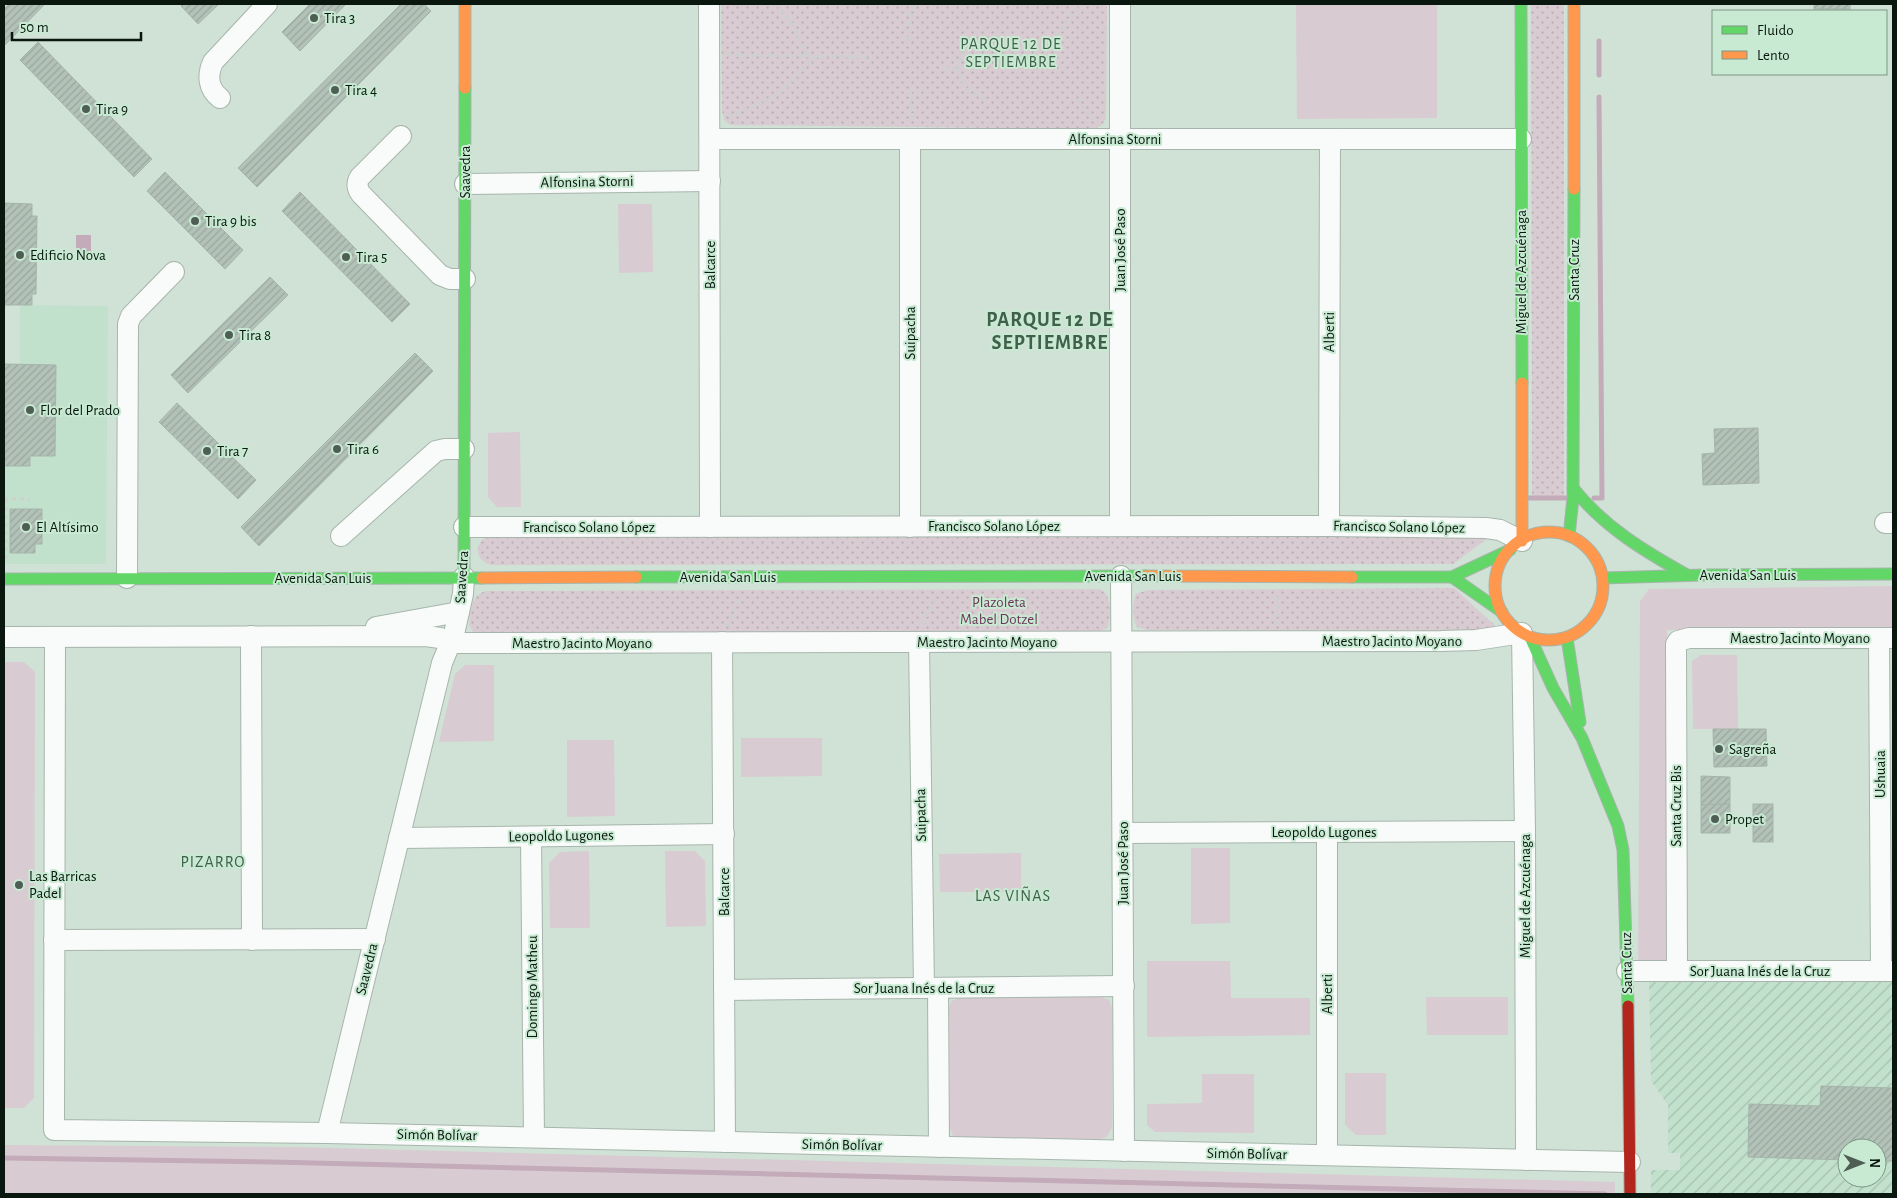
<svg xmlns="http://www.w3.org/2000/svg" width="1897" height="1198" font-family="'Alegreya Sans',sans-serif">
<defs>
<pattern id="industrial-furrows" width="10" height="10" patternUnits="userSpaceOnUse" patternTransform="scale(1.25)"><rect width="10" height="10" fill="#c2e1cc"/><path d="M-1 1l2-2M0 10L10 0M9 11l2-2" fill="none" stroke="#a5c0ae"/></pattern>
<pattern id="park-dots" width="8" height="8" patternUnits="userSpaceOnUse" patternTransform="scale(1.25)"><rect width="8" height="8" fill="#d9cbd2"/><path d="M2 2h.1M6 6h.1" fill="none" stroke="#b9aeb3" stroke-width="1.8" stroke-linecap="round"/></pattern>
<pattern id="building-hatch" width="6" height="6" patternUnits="userSpaceOnUse" patternTransform="scale(1.25)"><rect width="6" height="6" fill="#b3c2b8"/><path d="M-1 1l2-2M0 6l6-6M5 7l2-2" fill="none" stroke="#99a69d"/></pattern>
</defs>
<rect width="100%" height="100%" fill="#d0e2d6"/>
<path fill="#c2e1cc" d="M20,305L108,306L106,564H4V364H20Z"/>
<path fill="url(#industrial-furrows)" fill-rule="evenodd" d="M1649,979L1893,980V1194H1651V1170H1680V1153H1668V1105L1651,1081ZM1847,1148H1877V1178H1847Z"/>
<g fill="#d9cbd2">
<path d="M1296,4H1437V118L1297,119Z"/>
<path d="M618,204H652L653,272L619,273Z"/>
<path d="M520,432L521,507H497L488,497V433Z"/>
<path d="M1893,586V628L1667,630L1668,979H1638L1640,601L1649,589Z"/>
<path d="M1701,655H1737L1738,729H1693L1692,661Z"/>
<path d="M4,662H24L35,672L34,1098L24,1108H4Z"/>
<path d="M465,665H494V741L439,742L455,674Z"/>
<path d="M741,738H822V776L741,777Z"/>
<path d="M567,740H614L615,816L567,817Z"/>
<path d="M1191,848H1230V923L1191,924Z"/>
<path d="M589,851L590,928H550L549,863L560,852Z"/>
<path d="M665,851H695L705,861L706,926L666,927Z"/>
<path d="M1021,853V892H940L939,854Z"/>
<path d="M1147,961H1230L1231,998H1310V1035L1147,1037Z"/>
<path d="M1098,996L1109,1000L1112,1008V1127L1107,1137L1100,1139L960,1138L953,1136L950,1128L949,1008L951,1001L962,997Z"/>
<path d="M1426,997H1508V1035H1427Z"/>
<path d="M1345,1073H1386V1135H1356L1345,1125Z"/>
<path d="M1202,1074H1254V1133L1155,1132L1147,1125V1104L1202,1103Z"/>
<path d="M4,1145L296,1147L1615,1182V1194H4Z"/>
</g>
<g fill="url(#park-dots)">
<path d="M721,4H1107L1106,119L1101,126L1092,129L730,125L724,120L722,111Z"/>
<path d="M1531,4H1564V498H1532Z"/>
<path d="M1492,535L1453,564L491,565C476,561 473,545 486,537Z"/>
<path d="M1454,588L1501,631L1147,630L1137,627C1132,618 1132,604 1136,594L1148,590Z"/>
<path d="M1100,589C1112,594 1112,617 1107,628L1098,632L479,634L473,632L469,625C470,611 472,593 487,591Z"/>
</g>
<rect fill="#c3abb9" x="76" y="235" width="15" height="22"/>
<g fill="none" stroke-linecap="round" stroke-linejoin="round">
<g stroke="#c3abb9" stroke-width="5">
<path d="M1599,41V75"/>
<path d="M1529,498H1566"/>
<path d="M1594,498H1602L1599,97"/>
<path d="M4,1158L272,1162L1605,1194"/>
</g>
</g>
<g fill="url(#building-hatch)" stroke="#a5b4aa">
<path d="M9,4H45L4,46V9Z"/>
<path d="M183,4H219L198,24L181,6Z"/>
<path d="M310,4H346L300,51L282,32Z"/>
<path d="M401,4H424L431,11L257,187L238,168Z"/>
<rect x="1814" y="4" width="36" height="5"/>
<path d="M38,42L152,159L134,177L20,60Z"/>
<path d="M165,172L243,250L225,269L147,191Z"/>
<path d="M300,192L410,304L392,322L282,211Z"/>
<path d="M4,203L32,204V216H37L36,294H32V305H4Z"/>
<path d="M270,277L288,295L188,393L171,375Z"/>
<path d="M415,353L433,371L259,546L241,527Z"/>
<path d="M4,364L56,365L55,456H30V466H4Z"/>
<path d="M177,403L256,480L238,499L159,422Z"/>
<path d="M1758,428L1759,483L1703,485L1702,454L1715,453L1714,429Z"/>
<path d="M10,509H42V544H35V553H10Z"/>
<path d="M1713,729H1766L1767,766L1714,767Z"/>
<path d="M1701,776L1730,777V804L1701,805Z"/>
<path d="M1730,804V833H1701V805Z"/>
<rect x="1753" y="804" width="20" height="38"/>
<path d="M1821,1086L1893,1088V1161H1877V1148H1847V1160L1748,1157L1749,1104L1820,1106Z"/>
</g>
<g fill="none" stroke-linecap="round" stroke-linejoin="round">
<defs>
<g id="street">
<path d="M709,4L710,527"/>
<path d="M220,98C208,89 207,75 213,62L267,4"/>
<path d="M401,136L360,177C356,183 357,189 361,194L440,275L450,279H465"/>
<path d="M710,139H1521"/>
<path d="M465,184L710,181"/>
<path d="M1885,523H1893"/>
<path d="M1120,526V4"/>
<path d="M1329,526L1330,139"/>
<path d="M464,527L1329,526L1486,528L1500,530L1522,541"/>
<path d="M910,527V139"/>
<path d="M341,536L436,451L445,449H464"/>
<path d="M1121,576L1124,1151"/>
<path d="M127,578L128,324L131,316L174,272"/>
<path d="M376,627L459,612"/>
<path d="M251,636L252,940"/>
<path d="M4,637L426,636L440,638L450,643"/>
<path d="M55,637L54,1130L327,1133L1630,1162"/>
<path d="M1879,638L1881,971"/>
<path d="M722,642L725,1142"/>
<path d="M919,642L924,988"/>
<path d="M450,643L1441,641L1476,640L1522,633L1525,831L1526,1160"/>
<path d="M1123,833L1525,831"/>
<path d="M531,837L534,1137"/>
<path d="M399,838L724,834"/>
<path d="M54,940L375,939"/>
<path d="M1627,971H1893"/>
<path d="M1677,971L1676,644L1678,641L1689,638H1893"/>
<path d="M938,988L939,1147"/>
<path d="M724,990L1124,986"/>
<path d="M327,1133L442,663L454,634L463,594L464,577"/>
<path d="M1327,1155V832"/>
</g>
<g id="fast">
<path d="M1521,4L1522,383"/>
<path d="M1573,488C1604,527 1644,551 1687,575"/>
<path d="M1569,536L1573,498L1574,189"/>
<path d="M464,577L465,88"/>
<path d="M636,577L1146,576"/>
<path d="M1352,577H1452L1510,550"/>
<path d="M1452,577L1502,612"/>
<path d="M1603,578L1703,575L1893,574"/>
<path d="M4,579L482,578"/>
<path d="M1530,637L1553,688L1582,738L1618,826L1623,850L1628,1006"/>
<path d="M1567,638L1580,722"/>
</g>
<g id="slow">
<path d="M465,88V4"/>
<path d="M1574,189V4"/>
<path d="M1522,383V541"/>
<circle cx="1549" cy="586" r="54"/>
<path d="M1146,576L1352,577"/>
<path d="M482,578L636,577"/>
</g>
<path id="jam" d="M1628,1006L1630,1194"/>
</defs>
<use href="#street" stroke="#a7b5ac" stroke-width="22"/>
<use href="#fast" stroke="#a7b5ac" stroke-width="13"/>
<use href="#slow" stroke="#a7b5ac" stroke-width="13"/>
<use href="#jam" stroke="#a7b5ac" stroke-width="13"/>
<g stroke="#cbd1cd" stroke-width="3" stroke-dasharray="4 4" stroke-linecap="butt">
<path d="M776,4L790,20L807,56"/>
<path d="M1056,36L1079,4"/>
<path d="M907,41L913,4"/>
<path d="M986,41C962,45 949,66 967,87C972,93 980,97 987,101"/>
<path d="M727,55L871,57"/>
<path d="M945,68L959,70"/>
<path d="M911,89L912,121"/>
<path d="M1077,99L1094,121"/>
<path d="M729,116L763,102L779,94L816,57"/>
<path d="M4,499H30"/>
<path d="M6,559V499"/>
<path d="M1277,597V625"/>
<path d="M922,624L935,599"/>
<path d="M727,626L741,597"/>
</g>
<use href="#street" stroke="#f8fbf9" stroke-width="20"/>
<use href="#fast" stroke="#63d668" stroke-width="11"/>
<use href="#slow" stroke="#ff974d" stroke-width="11"/>
<use href="#jam" stroke="#b3261e" stroke-width="11"/>
</g>
<g fill="#4f5e55" stroke="#c8ead2" stroke-width="2">
<circle cx="314" cy="18" r="5"/>
<circle cx="335" cy="90" r="5"/>
<circle cx="86" cy="109" r="5"/>
<circle cx="195" cy="221" r="5"/>
<circle cx="20" cy="255" r="5"/>
<circle cx="346" cy="257" r="5"/>
<circle cx="229" cy="335" r="5"/>
<circle cx="30" cy="410" r="5"/>
<circle cx="337" cy="449" r="5"/>
<circle cx="207" cy="451" r="5"/>
<circle cx="26" cy="527" r="5"/>
<circle cx="1719" cy="749" r="5"/>
<circle cx="1715" cy="819" r="5"/>
<circle cx="19" cy="885" r="5"/>
</g>
<g text-anchor="middle" dominant-baseline="central" stroke-width="4" stroke-linejoin="round" paint-order="stroke">
<g font-size="15" fill="#0a170f" stroke="#c8ead2" text-anchor="start">
<text x="324" y="18">Tira 3</text>
<text x="345" y="90">Tira 4</text>
<text x="96" y="109">Tira 9</text>
<text x="205" y="221">Tira 9 bis</text>
<text x="30" y="255">Edificio Nova</text>
<text x="356" y="257">Tira 5</text>
<text x="239" y="335">Tira 8</text>
<text x="40" y="410">Flor del Prado</text>
<text x="347" y="449">Tira 6</text>
<text x="217" y="451">Tira 7</text>
<text x="36" y="527">El Altísimo</text>
<text x="1729" y="749">Sagreña</text>
<text x="1725" y="819">Propet</text>
<text x="29" y="876">Las Barricas<tspan x="29" dy="17">Padel</tspan></text>
</g>
<g font-size="15" fill="#0a170f" stroke="#c8ead2">
<text x="1115" y="139">Alfonsina Storni</text>
<text transform="translate(465 172) rotate(-90)">Saavedra</text>
<text transform="translate(587 182) rotate(-1)">Alfonsina Storni</text>
<text transform="translate(1120 250) rotate(-90)">Juan José Paso</text>
<text transform="translate(710 265) rotate(-90)">Balcarce</text>
<text transform="translate(1574 270) rotate(-90)">Santa Cruz</text>
<text transform="translate(1521 272) rotate(-90)">Miguel de Azcuénaga</text>
<text transform="translate(1329 332) rotate(-90)">Alberti</text>
<text transform="translate(910 333) rotate(-90)">Suipacha</text>
<text x="994" y="526">Francisco Solano López</text>
<text x="589" y="527">Francisco Solano López</text>
<text transform="translate(1399 527) rotate(1)">Francisco Solano López</text>
<text x="1748" y="575">Avenida San Luis</text>
<text x="1133" y="576">Avenida San Luis</text>
<text transform="translate(462 577) rotate(-86)">Saavedra</text>
<text x="728" y="577">Avenida San Luis</text>
<text x="323" y="578">Avenida San Luis</text>
<text x="1800" y="638">Maestro Jacinto Moyano</text>
<text x="1392" y="641">Maestro Jacinto Moyano</text>
<text x="987" y="642">Maestro Jacinto Moyano</text>
<text x="582" y="643">Maestro Jacinto Moyano</text>
<text transform="translate(1880 774) rotate(-90)">Ushuaia</text>
<text transform="translate(1676 806) rotate(-90)">Santa Cruz Bis</text>
<text transform="translate(921 815) rotate(-91)">Suipacha</text>
<text x="1324" y="832">Leopoldo Lugones</text>
<text transform="translate(561 836) rotate(-1)">Leopoldo Lugones</text>
<text transform="translate(1123 863) rotate(-90)">Juan José Paso</text>
<text transform="translate(724 892) rotate(-90)">Balcarce</text>
<text transform="translate(1525 896) rotate(-90)">Miguel de Azcuénaga</text>
<text transform="translate(1627 963) rotate(-91)">Santa Cruz</text>
<text transform="translate(367 969) rotate(-76)">Saavedra</text>
<text x="1760" y="971">Sor Juana Inés de la Cruz</text>
<text transform="translate(532 987) rotate(-90)">Domingo Matheu</text>
<text x="924" y="988">Sor Juana Inés de la Cruz</text>
<text transform="translate(1327 994) rotate(-90)">Alberti</text>
<text transform="translate(437 1135) rotate(1)">Simón Bolívar</text>
<text transform="translate(842 1145) rotate(1)">Simón Bolívar</text>
<text transform="translate(1247 1154) rotate(1)">Simón Bolívar</text>
</g>
<g font-size="15" fill="#6d3659" stroke="#c8ead2">
<text x="999" y="602">Plazoleta<tspan x="999" dy="17">Mabel Dotzel</tspan></text>
</g>
<g font-size="16" letter-spacing="1" fill="#415f4b" stroke="#c8ead2">
<text x="1011" y="44">PARQUE 12 DE<tspan x="1011" dy="18">SEPTIEMBRE</tspan></text>
<text x="213" y="862">PIZARRO</text>
<text x="1013" y="896">LAS VIÑAS</text>
</g>
<g font-size="20" font-weight="bold" letter-spacing="1" fill="#415f4b" stroke="#c8ead2">
<text x="1050" y="320">PARQUE 12 DE<tspan x="1050" dy="23">SEPTIEMBRE</tspan></text>
</g>
</g>
<rect width="1897" height="1198" fill="none" stroke="#0a170f" stroke-width="10"/>
<rect x="1712" y="10" width="175" height="65" fill="#c8ead2" stroke="#7c9684"/>
<rect x="1722" y="26" width="25" height="8" fill="#63d668" stroke="#7c9684"/>
<text x="1757" y="35" font-size="15" fill="#0a170f">Fluido</text>
<rect x="1722" y="51" width="25" height="8" fill="#ff974d" stroke="#7c9684"/>
<text x="1757" y="60" font-size="15" fill="#0a170f">Lento</text>
<g transform="translate(1862 1163) rotate(90)"><circle r="24" fill="#c8ead2" stroke="#7c9684"/>
<path d="M0-4L9 19L0 12L-9 19Z" fill="#4f5e55"/>
<text y="-8" font-size="14" font-weight="bold" text-anchor="middle" fill="#0a170f">N</text>
</g>
<path d="M12 32v8h129v-8" fill="none" stroke="#0a170f" stroke-width="2.5"/>
<text x="20" y="32" font-size="15" fill="#0a170f" stroke="#c8ead2" stroke-width="4" paint-order="stroke">50 m</text>
</svg>
